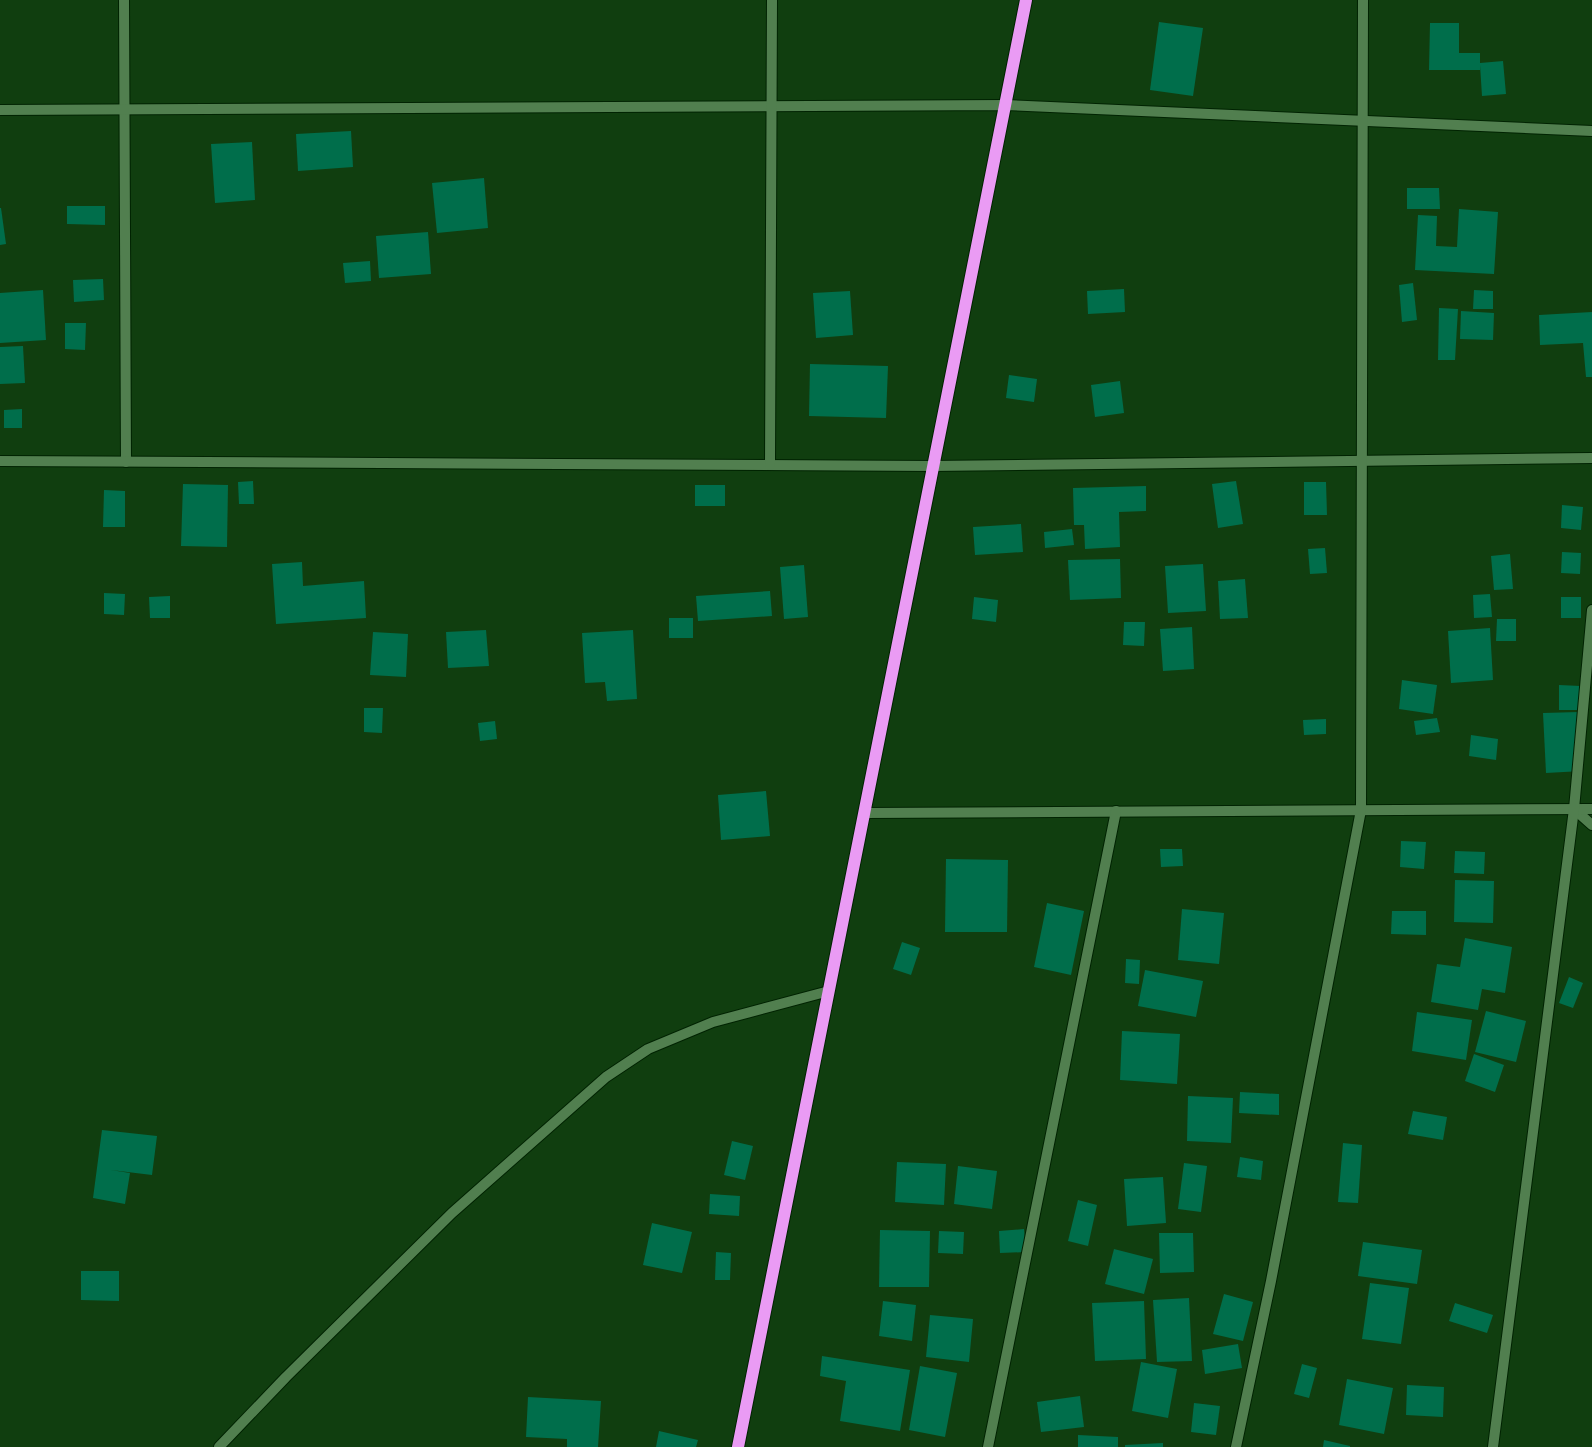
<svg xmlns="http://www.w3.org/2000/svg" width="1592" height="1447" font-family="'Noto Sans',sans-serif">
<rect width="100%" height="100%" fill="#103e0f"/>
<g fill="#006e4b">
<path d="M1159,22L1203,28L1193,96L1150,90Z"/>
<path d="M1430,23H1459V53H1480V63L1503,61L1506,94L1482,96L1480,65V70H1429Z"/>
<path d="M351,131L353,167L298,171L296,134Z"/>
<path d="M252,142L255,200L215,203L211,144Z"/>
<path d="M484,178L488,228L437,233L432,183Z"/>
<path d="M1407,188H1439L1440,209H1407Z"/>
<path d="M67,206H105V225L67,224Z"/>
<path d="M0,208H1L6,244L0,245Z"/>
<path d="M1459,209L1498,212L1494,274L1415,270L1418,215L1437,216L1436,246L1457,247Z"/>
<path d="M428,232L431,274L379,278L376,236Z"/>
<path d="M370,261L371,281L345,283L343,263Z"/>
<path d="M103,279L104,300L74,302L73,280Z"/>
<path d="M1413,283L1417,320L1402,322L1399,285Z"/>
<path d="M1124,289L1125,312L1088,314L1087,291Z"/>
<path d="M43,290L46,340L0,343V293Z"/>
<path d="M1474,290L1493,291V309H1473Z"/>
<path d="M850,291L853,335L816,338L813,293Z"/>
<path d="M1439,308L1458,309L1455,360H1438Z"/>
<path d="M1461,311L1494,313L1493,340L1460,339Z"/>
<path d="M1592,312V377H1586L1583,343L1540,345L1539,315Z"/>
<path d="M65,323H86L85,350L65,349Z"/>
<path d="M23,346L25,383L0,384V347Z"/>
<path d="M810,364L888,366L886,418L809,416Z"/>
<path d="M1009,375L1037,379L1034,402L1006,398Z"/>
<path d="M1120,381L1124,413L1095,417L1091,385Z"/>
<path d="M22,409V428H4V410Z"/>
<path d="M253,481L254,504H239L238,482Z"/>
<path d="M1236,481L1243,524L1218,528L1212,484Z"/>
<path d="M1304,482H1326L1327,515H1304Z"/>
<path d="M183,484L228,485L227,547L181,546Z"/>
<rect x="695" y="485" width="30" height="21"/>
<path d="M1146,486V511L1119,512L1120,547L1085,549L1084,525H1074L1073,488Z"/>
<path d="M104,490L125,491V527H103Z"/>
<path d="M1562,505L1583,507L1581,530L1561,528Z"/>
<path d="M1021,524L1023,552L975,555L973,527Z"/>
<path d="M1072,529L1074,545L1045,548L1044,532Z"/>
<path d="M1325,548L1327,573L1310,574L1308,549Z"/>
<path d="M1562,552L1581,553L1580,574L1561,573Z"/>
<path d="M1510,554L1513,589L1494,590L1491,556Z"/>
<path d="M1120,559L1121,598L1070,600L1068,560Z"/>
<path d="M302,562L303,586L364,581L366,618L276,624L272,564Z"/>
<path d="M1203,564L1206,611L1168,613L1165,566Z"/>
<path d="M804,565L808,617L784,619L780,567Z"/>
<path d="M1245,579L1248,618L1220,619L1218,581Z"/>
<path d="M770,591L772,616L698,621L696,596Z"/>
<path d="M104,593L125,594L124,615L104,614Z"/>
<path d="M1490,594L1492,617L1474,618L1473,595Z"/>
<path d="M170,596V618H150L149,597Z"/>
<path d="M974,597L998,600L996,622L972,619Z"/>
<rect x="1561" y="597" width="20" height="21"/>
<rect x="669" y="618" width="24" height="20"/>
<path d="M1497,619H1516V641H1496Z"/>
<path d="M1124,622H1145L1144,646L1123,645Z"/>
<path d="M1192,627L1194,669L1163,671L1160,629Z"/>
<path d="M1490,628L1493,680L1451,683L1448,631Z"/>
<path d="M486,630L489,666L448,668L446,632Z"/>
<path d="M633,630L637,699L607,701L605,682L585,683L582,633Z"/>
<path d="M373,632L408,634L406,677L370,675Z"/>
<path d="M1402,680L1437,685L1433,714L1399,709Z"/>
<path d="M1559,685L1581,686V710H1559Z"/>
<path d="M364,708H383L382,733L364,732Z"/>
<path d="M1579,712L1582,771L1546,773L1543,713Z"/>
<path d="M1437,718L1440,732L1416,735L1414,721Z"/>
<path d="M1326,719V734L1304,735L1303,720Z"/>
<path d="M495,721L497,739L480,741L478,723Z"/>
<path d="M1471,735L1498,739L1496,760L1469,756Z"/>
<path d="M766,791L770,836L721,840L718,795Z"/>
<path d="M1401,841L1426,842L1424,869L1400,867Z"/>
<path d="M1160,849H1182L1183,866L1161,867Z"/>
<path d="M1455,851L1485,852L1484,874L1454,873Z"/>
<path d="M946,859L1008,860L1007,932H945Z"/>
<path d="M1455,880L1494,881L1493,923L1454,922Z"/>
<path d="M1047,903L1084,911L1071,975L1034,967Z"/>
<path d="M1182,909L1224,913L1219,964L1178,960Z"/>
<path d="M1392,911H1426V935L1391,934Z"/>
<path d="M1465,938L1512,947L1505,993L1482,989L1478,1010L1431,1002L1437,964L1460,967Z"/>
<path d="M902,942L920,948L911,975L893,969Z"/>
<path d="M1126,959L1140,960L1139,984L1125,983Z"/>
<path d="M1145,970L1203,981L1196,1017L1138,1006Z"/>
<path d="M1569,977L1583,983L1573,1008L1559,1003Z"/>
<path d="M1486,1011L1526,1021L1516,1062L1475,1052Z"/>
<path d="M1417,1012L1472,1020L1466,1060L1412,1051Z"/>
<path d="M1122,1031L1180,1034L1177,1084L1120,1080Z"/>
<path d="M1474,1054L1504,1065L1495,1092L1465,1081Z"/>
<path d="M1240,1092L1279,1094V1115L1239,1113Z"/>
<path d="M1188,1096L1233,1098L1231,1143L1187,1141Z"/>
<path d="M1413,1111L1447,1117L1443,1140L1408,1134Z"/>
<path d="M102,1130L157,1136L152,1175L111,1170L130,1173L125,1204L93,1198Z"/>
<path d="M732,1141L753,1146L745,1180L724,1175Z"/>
<path d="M1343,1143L1362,1145L1358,1203L1338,1202Z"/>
<path d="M1240,1157L1263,1161L1261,1180L1237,1177Z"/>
<path d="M897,1162L946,1164L944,1205L895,1202Z"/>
<path d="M1184,1163L1207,1166L1201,1212L1178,1209Z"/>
<path d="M958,1166L997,1171L992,1209L954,1204Z"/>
<path d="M1163,1177L1166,1223L1127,1226L1124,1179Z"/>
<path d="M710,1194L740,1196L739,1216L709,1214Z"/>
<path d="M1078,1200L1097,1205L1088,1246L1068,1241Z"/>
<path d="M652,1223L692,1232L682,1273L643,1265Z"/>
<path d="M1024,1229L1026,1252L1000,1253L999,1231Z"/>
<path d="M880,1230L930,1231L929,1287H879Z"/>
<path d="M939,1231L964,1232L963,1254L938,1253Z"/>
<path d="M1159,1233H1193L1194,1272L1160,1273Z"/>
<path d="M1363,1242L1422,1250L1417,1284L1358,1276Z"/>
<path d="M1114,1249L1153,1259L1144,1294L1105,1284Z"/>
<path d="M716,1252L731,1253L730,1280H715Z"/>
<path d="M81,1271H119V1301L81,1300Z"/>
<path d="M1370,1283L1409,1288L1401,1344L1362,1339Z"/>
<path d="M1224,1294L1253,1302L1243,1341L1213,1334Z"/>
<path d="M1189,1298L1192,1361L1157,1362L1153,1300Z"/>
<path d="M883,1301L916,1305L912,1341L879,1336Z"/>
<path d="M1144,1301L1146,1359L1095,1361L1092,1303Z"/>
<path d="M1455,1303L1493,1315L1487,1333L1449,1321Z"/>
<path d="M930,1315L973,1319L969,1362L926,1357Z"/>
<path d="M1238,1344L1242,1368L1205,1374L1202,1350Z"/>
<path d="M822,1356L910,1370L900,1431L840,1421L846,1381L820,1376Z"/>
<path d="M1141,1362L1177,1369L1168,1418L1132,1411Z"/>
<path d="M1302,1364L1317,1368L1309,1398L1294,1394Z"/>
<path d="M920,1366L957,1373L945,1437L909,1430Z"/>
<path d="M1347,1379L1393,1388L1384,1434L1339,1425Z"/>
<path d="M1407,1385L1444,1387L1443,1417L1406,1415Z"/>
<path d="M1080,1396L1084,1427L1041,1432L1037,1402Z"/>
<path d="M528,1397L601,1401L598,1447H567V1439L526,1437Z"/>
<path d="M1194,1403L1220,1406L1216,1435L1191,1432Z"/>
<path d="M659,1431L698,1440L696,1447H656Z"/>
<path d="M1078,1435L1118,1437V1447H1078Z"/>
<path d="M1324,1440L1350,1446V1447H1323Z"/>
<path d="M1163,1443V1447H1125V1445Z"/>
</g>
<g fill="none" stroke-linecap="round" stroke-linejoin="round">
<defs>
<g id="minor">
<path d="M124,0L126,462"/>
<path d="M0,110L1005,105L1592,131"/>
<path d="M0,461L932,466L1592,458"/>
<path d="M770,465L772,0"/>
<path d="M1574,809L1592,825"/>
<path d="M865,813L1592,809"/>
<path d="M219,1447L286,1377L452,1213L606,1077L648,1049L713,1022L829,991"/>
<path d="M988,1447L1116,811"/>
<path d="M1236,1447L1271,1281L1361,810L1363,0"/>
<path d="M1493,1447L1574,809L1592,610"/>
</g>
<path id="highway" d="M738,1447C835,965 928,482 1026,0"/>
</defs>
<use href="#minor" stroke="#012302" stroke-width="12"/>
<use href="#highway" stroke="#012302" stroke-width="14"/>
<use href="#minor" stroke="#517f4f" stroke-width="10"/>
<use href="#highway" stroke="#ea9bf4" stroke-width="12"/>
</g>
</svg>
